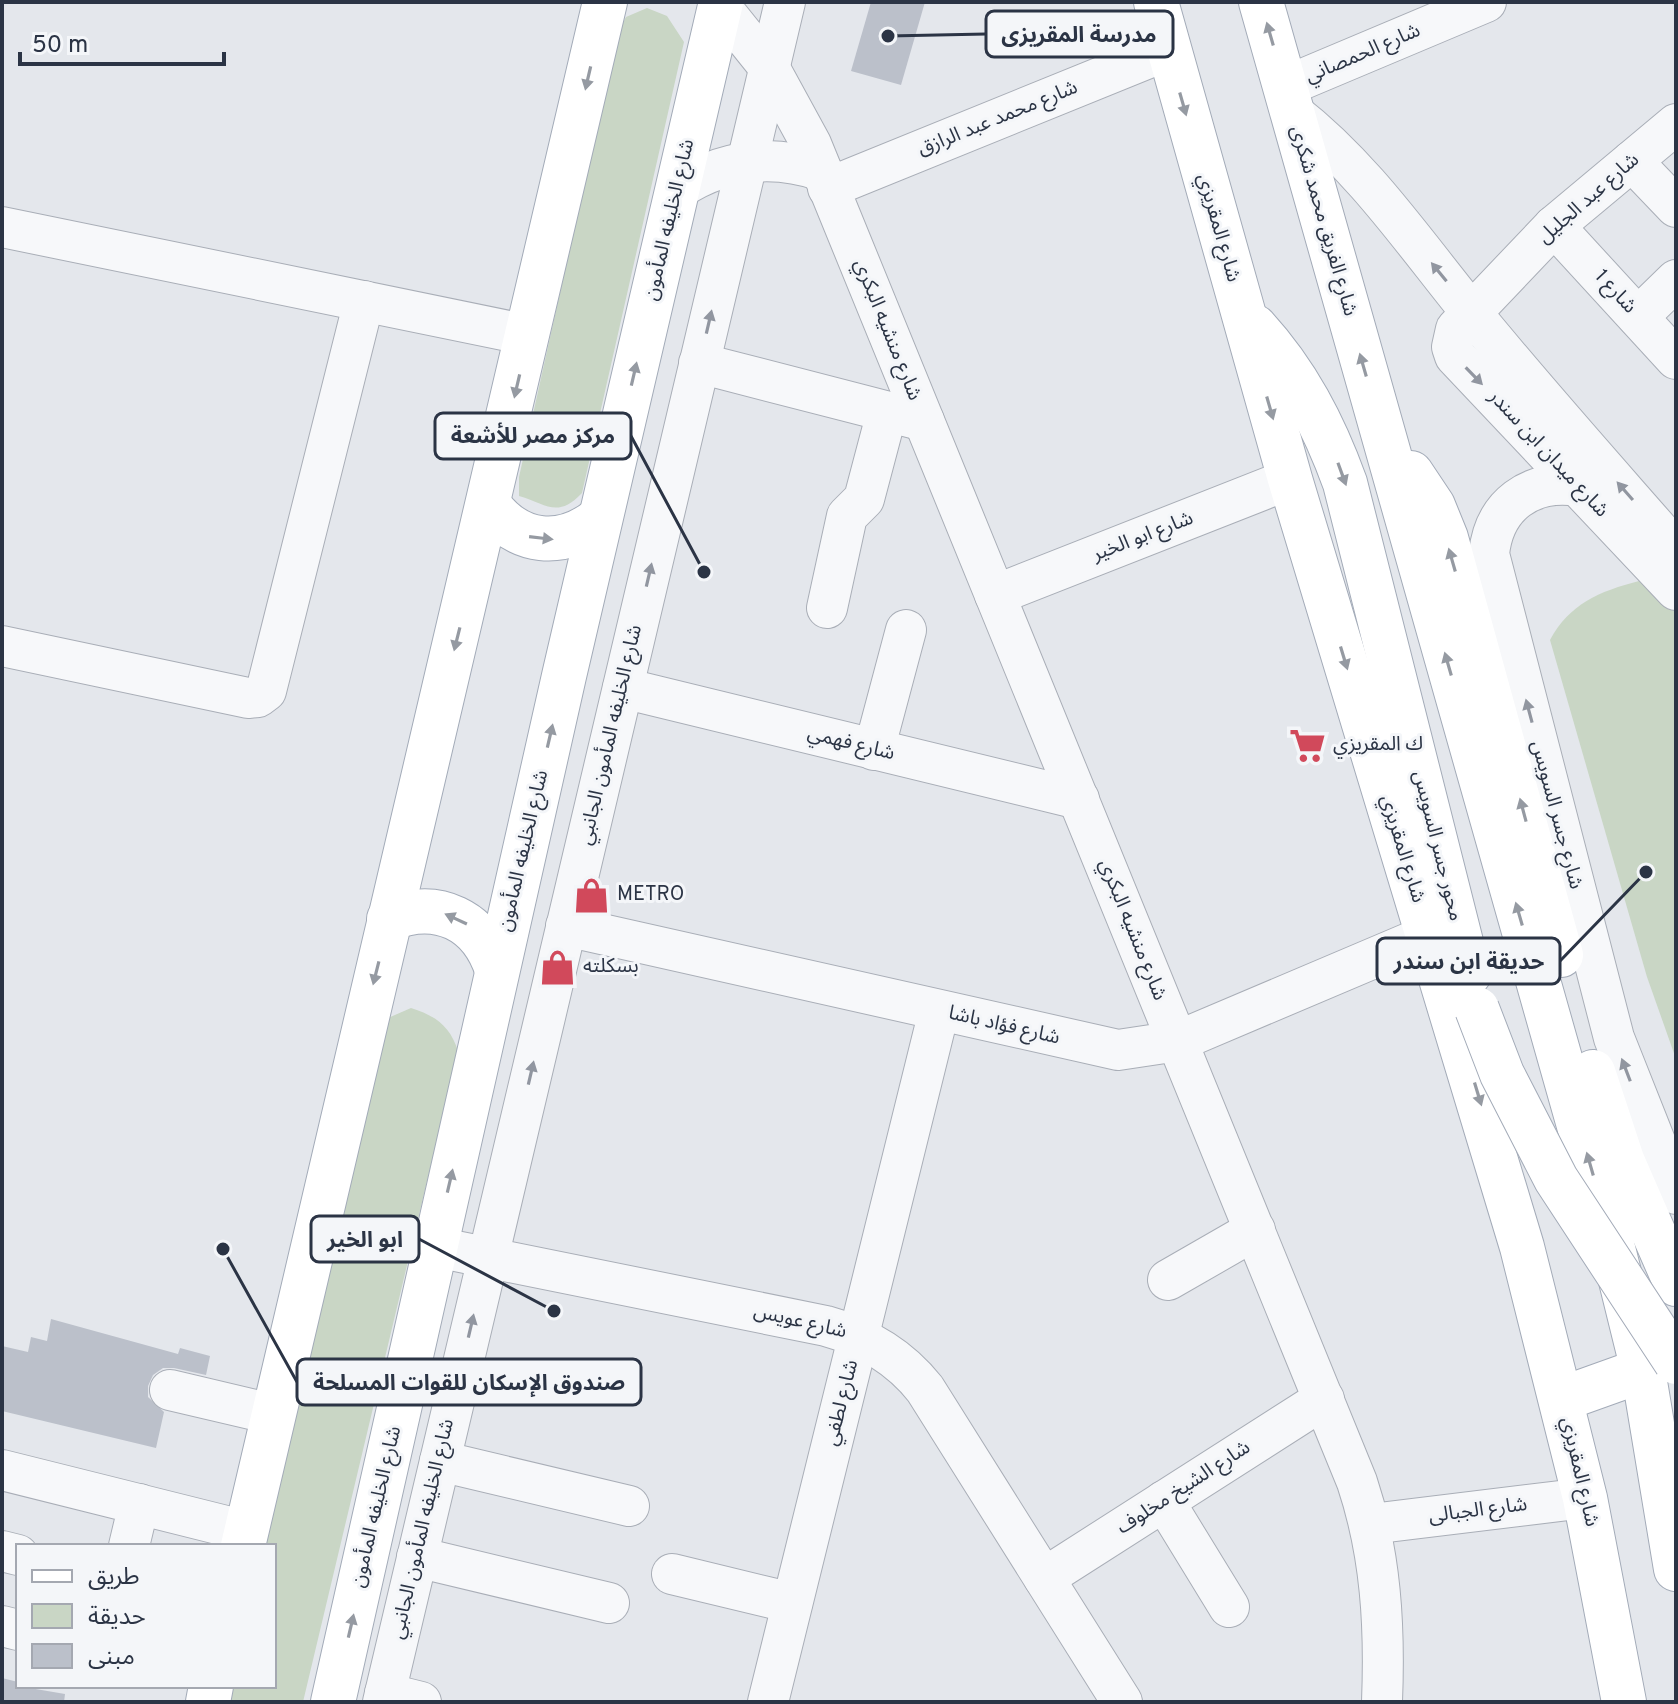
<svg xmlns="http://www.w3.org/2000/svg" width="1678" height="1704" font-family="Overpass,'Noto Sans Arabic',sans-serif">
<rect width="100%" height="100%" fill="#e4e7ec"/>
<g fill="#c9d6c5">
<path d="M647,8L667,16L684,42L582,493C557,519 547,504 519,496V477L618,32L626,17Z"/>
<path d="M1639,581L1676,612V1059L1647,977L1550,640C1569,604 1600,591 1639,581Z"/>
<path d="M411,1008C436,1016 450,1026 458,1051L303,1702H212L216,1686H274V1546H249L388,1018Z"/>
</g>
<g fill="#bbc0ca">
<path d="M871,2H925L901,85L851,71Z"/>
<path d="M51,1319L178,1354L180,1348L210,1356L206,1375L174,1368H163L153,1375L148,1386V1397L164,1412L156,1448L2,1411V1346L28,1352L31,1337L47,1341Z"/>
<path d="M2,1678L18,1682V1686L65,1694L64,1702H2Z"/>
</g>
<g fill="none" stroke-linecap="round" stroke-linejoin="round">
<defs>
<g id="minor">
<path d="M720,6L769,67L811,144L1357,1482C1381,1554 1385,1626 1382,1702"/>
<path d="M1284,87L1486,2"/>
<path d="M1292,112C1363,167 1413,241 1470,311C1536,392 1607,471 1676,550"/>
<path d="M1676,124L1554,226L1456,329L1452,347L1455,356L1676,590"/>
<path d="M1632,161L1676,207"/>
<path d="M828,188L1168,50"/>
<path d="M677,190C722,160 770,153 822,171"/>
<path d="M1554,226L1676,359"/>
<path d="M2,227L528,335"/>
<path d="M1638,317L1676,280"/>
<path d="M699,363L924,421"/>
<path d="M1578,486C1530,479 1494,505 1489,554L1614,1038L1676,1194"/>
<path d="M995,595L1290,479"/>
<path d="M827,608L847,516L864,499L887,412"/>
<path d="M2,646L248,698L258,697L266,691L364,301"/>
<path d="M623,688L1079,799"/>
<path d="M874,750L906,630"/>
<path d="M566,926L1118,1050L1178,1041L1428,935"/>
<path d="M436,1247L826,1326C866,1337 899,1356 925,1389L1122,1702"/>
<path d="M1168,1280L1255,1230"/>
<path d="M170,1390L272,1414"/>
<path d="M440,1461L629,1506"/>
<path d="M2,1470L246,1531"/>
<path d="M1164,1501L1229,1607"/>
<path d="M1371,1524L1585,1498"/>
<path d="M129,1546L139,1504"/>
<path d="M2,1551L18,1555"/>
<path d="M417,1557L609,1603"/>
<path d="M672,1574L792,1603"/>
<path d="M1044,1578L1324,1399"/>
<path d="M2,1626L18,1630"/>
<path d="M385,1693L421,1702"/>
<path d="M383,1702L785,2"/>
<path d="M768,1702L939,1011"/>
</g>
<g id="major">
<path d="M1156,2L1290,479L1522,1247L1585,1498L1624,1702"/>
<path d="M1261,2L1608,1228L1643,1370L1676,1569"/>
<path d="M1255,327C1297,373 1324,425 1345,483L1469,974"/>
<path d="M1411,473L1433,506L1446,538L1561,955"/>
<path d="M489,505C518,545 562,549 600,518"/>
<path d="M389,919C438,899 481,920 497,970"/>
<path d="M1593,1072L1622,1160L1676,1284"/>
<path d="M1562,1399L1643,1370"/>
<path d="M243,1546L605,2"/>
<path d="M208,1702L211,1686"/>
<path d="M333,1702L564,676L721,2"/>
</g>
</defs>
<use href="#minor" stroke="#a9aeb7" stroke-width="42"/>
<use href="#major" stroke="#a3abb8" stroke-width="46"/>
<use href="#minor" stroke="#f7f8fa" stroke-width="40"/>
<use href="#major" stroke="#fff" stroke-width="44"/>
<defs>
<path id="major-bridge" d="M1477,1009L1502,1074L1556,1179L1676,1362"/>
</defs>
<use href="#major-bridge" stroke="#a3abb8" stroke-width="46" stroke-linecap="butt"/>
<use href="#major-bridge" stroke="#fff" stroke-width="44"/>
</g>
<defs><path id="oneway-solid" d="M-6-.8H1V-3.2L6.5 0L1 3.2V.8H-6Z" transform="scale(2)"/></defs>
<g fill="#959aa2">
<use href="#oneway-solid" transform="translate(1270 34) rotate(-106)"/>
<use href="#oneway-solid" transform="translate(588 78) rotate(103)"/>
<use href="#oneway-solid" transform="translate(1183 104) rotate(74)"/>
<use href="#oneway-solid" transform="translate(1363 365) rotate(-106)"/>
<use href="#oneway-solid" transform="translate(634 374) rotate(-77)"/>
<use href="#oneway-solid" transform="translate(517 386) rotate(103)"/>
<use href="#oneway-solid" transform="translate(1270 408) rotate(74)"/>
<use href="#oneway-solid" transform="translate(1342 474) rotate(70)"/>
<use href="#oneway-solid" transform="translate(541 538) rotate(7)"/>
<use href="#oneway-solid" transform="translate(1452 560) rotate(-106)"/>
<use href="#oneway-solid" transform="translate(457 639) rotate(104)"/>
<use href="#oneway-solid" transform="translate(1344 658) rotate(73)"/>
<use href="#oneway-solid" transform="translate(1448 664) rotate(-106)"/>
<use href="#oneway-solid" transform="translate(550 736) rotate(-77)"/>
<use href="#oneway-solid" transform="translate(1523 810) rotate(-105)"/>
<use href="#oneway-solid" transform="translate(1519 914) rotate(-106)"/>
<use href="#oneway-solid" transform="translate(456 919) rotate(-155)"/>
<use href="#oneway-solid" transform="translate(376 973) rotate(104)"/>
<use href="#oneway-solid" transform="translate(1478 1094) rotate(73)"/>
<use href="#oneway-solid" transform="translate(1590 1164) rotate(-106)"/>
<use href="#oneway-solid" transform="translate(450 1181) rotate(-77)"/>
<use href="#oneway-solid" transform="translate(351 1626) rotate(-77)"/>
</g>
<g fill="#9196a0">
<use href="#oneway-solid" transform="translate(1439 272) rotate(-129)"/>
<use href="#oneway-solid" transform="translate(709 322) rotate(-77)"/>
<use href="#oneway-solid" transform="translate(1474 376) rotate(46)"/>
<use href="#oneway-solid" transform="translate(1625 491) rotate(-131)"/>
<use href="#oneway-solid" transform="translate(649 575) rotate(-77)"/>
<use href="#oneway-solid" transform="translate(1529 711) rotate(-105)"/>
<use href="#oneway-solid" transform="translate(1626 1070) rotate(-111)"/>
<use href="#oneway-solid" transform="translate(531 1073) rotate(-77)"/>
<use href="#oneway-solid" transform="translate(471 1326) rotate(-77)"/>
</g>
<defs>
<symbol id="supermarket-bare" viewBox="-9 -9 18 18"><path d="M-6-5.5h2.5l.6 2H6L4.5 2H-2.5L-4.4-4H-6ZM-1.5 3.2a1.3 1.3 0 1 0 .1 0ZM3 3.2a1.3 1.3 0 1 0 .1 0Z" fill="#d1495b" stroke="#f4f6f9" stroke-width="2.5" paint-order="stroke"/></symbol>
<symbol id="shop-bare" viewBox="-9 -9 18 18"><path d="M-5-2.5h2.3a2.7 3.5 0 0 1 5.4 0H5L5.5 6h-11ZM-1.5-2.5h3a1.5 2.3 0 0 0-3 0Z" fill="#d1495b" stroke="#f4f6f9" stroke-width="2.5" paint-order="stroke"/></symbol>
</defs>
<g fill-rule="evenodd">
<use href="#supermarket-bare" x="1282" y="720" width="51" height="51"/>
<use href="#shop-bare" x="566" y="870" width="51" height="51"/>
<use href="#shop-bare" x="532" y="942" width="51" height="51"/>
</g>
<g text-anchor="middle" dominant-baseline="central" stroke-width="6" stroke-linejoin="round" paint-order="stroke">
<g font-size="20" fill="#2b3445" stroke="#f4f6f9">
<text transform="translate(1363 54) rotate(-23)">شارع الحمصاني</text>
<text transform="translate(998 119) rotate(-22)">شارع محمد عبد الرازق</text>
<text transform="translate(1589 199) rotate(-41)">شارع عبد الجليل</text>
<text transform="translate(670 220) rotate(-77)">شارع الخليفه المأمون</text>
<text transform="translate(1323 221) rotate(74)">شارع الفريق محمد شكرى</text>
<text transform="translate(1218 228) rotate(74)">شارع المقريزي</text>
<text transform="translate(1615 292) rotate(47)">شارع 1</text>
<text transform="translate(887 330) rotate(68)">شارع منشيه البكري</text>
<text transform="translate(1548 454) rotate(47)">شارع ميدان ابن سندر</text>
<text transform="translate(1143 537) rotate(-21)">شارع ابو الخير</text>
<text transform="translate(611 735) rotate(-77)">شارع الخليفه المأمون الجانبي</text>
<text transform="translate(851 744) rotate(14)">شارع فهمي</text>
<text transform="translate(1556 815) rotate(75)">شارع جسر السويس</text>
<text transform="translate(1437 846) rotate(76)">محور جسر السويس</text>
<text transform="translate(1402 849) rotate(73)">شارع المقريزي</text>
<text transform="translate(524 851) rotate(-77)">شارع الخليفه المأمون</text>
<text transform="translate(1132 930) rotate(68)">شارع منشيه البكري</text>
<text transform="translate(1004 1026) rotate(13)">شارع فؤاد باشا</text>
<text transform="translate(800 1322) rotate(13)">شارع عويس</text>
<text transform="translate(842 1403) rotate(-76)">شارع لطفي</text>
<text transform="translate(1579 1472) rotate(77)">شارع المقريزي</text>
<text transform="translate(1184 1488) rotate(-33)">شارع الشيخ مخلوف</text>
<text transform="translate(377 1507) rotate(-77)">شارع الخليفه المأمون</text>
<text transform="translate(1478 1511) rotate(-7)">شارع الجبالى</text>
<text transform="translate(423 1529) rotate(-77)">شارع الخليفه المأمون الجانبي</text>
</g>
<g font-size="20" fill="#2b3445" stroke="#f4f6f9" text-anchor="start">
<text x="1333" y="745">ك المقريزي</text>
<text x="617" y="895">METRO</text>
<text x="583" y="967">بسكلته</text>
</g>
</g>
<path fill="none" stroke="#2b3445" stroke-width="3" d="M888 36L986 34M704 572L631 436M1646 872L1560 961M554 1311L419 1239M223 1249L297 1382"/>
<g fill="#2b3445" stroke="#f4f6f9" stroke-width="3">
<circle cx="888" cy="36" r="8"/>
<circle cx="704" cy="572" r="8"/>
<circle cx="1646" cy="872" r="8"/>
<circle cx="554" cy="1311" r="8"/>
<circle cx="223" cy="1249" r="8"/>
</g>
<g fill="#f4f6f9" stroke="#2b3445" stroke-width="3">
<rect x="986" y="11" width="187" height="46" rx="8"/>
<rect x="435" y="413" width="196" height="46" rx="8"/>
<rect x="1377" y="938" width="183" height="46" rx="8"/>
<rect x="311" y="1216" width="108" height="46" rx="8"/>
<rect x="297" y="1359" width="344" height="46" rx="8"/>
</g>
<g font-size="22" text-anchor="middle" font-weight="bold" fill="#2b3445">
<text x="1079" y="42">مدرسة المقريزى</text>
<text x="533" y="443">مركز مصر للأشعة</text>
<text x="1469" y="969">حديقة ابن سندر</text>
<text x="365" y="1247">ابو الخير</text>
<text x="469" y="1390">صندوق الإسكان للقوات المسلحة</text>
</g>
<rect width="1678" height="1704" fill="none" stroke="#2b3445" stroke-width="8"/>
<rect x="16" y="1544" width="260" height="144" fill="#f4f6f9" stroke="#a4a8b1" stroke-width="2"/>
<rect x="32" y="1570" width="40" height="12" fill="#ffffff" stroke="#a4a8b1" stroke-width="2"/>
<text x="88" y="1584" font-size="24" fill="#2b3445">طريق</text>
<rect x="32" y="1604" width="40" height="24" fill="#c9d6c5" stroke="#a4a8b1" stroke-width="2"/>
<text x="88" y="1624" font-size="24" fill="#2b3445">حديقة</text>
<rect x="32" y="1644" width="40" height="24" fill="#bbc0ca" stroke="#a4a8b1" stroke-width="2"/>
<text x="88" y="1664" font-size="24" fill="#2b3445">مبنى</text>
<path d="M20 52v12h204v-12" fill="none" stroke="#2b3445" stroke-width="4"/>
<text x="32" y="52" font-size="24" fill="#2b3445" stroke="#f4f6f9" stroke-width="6" paint-order="stroke">50 m</text>
</svg>
